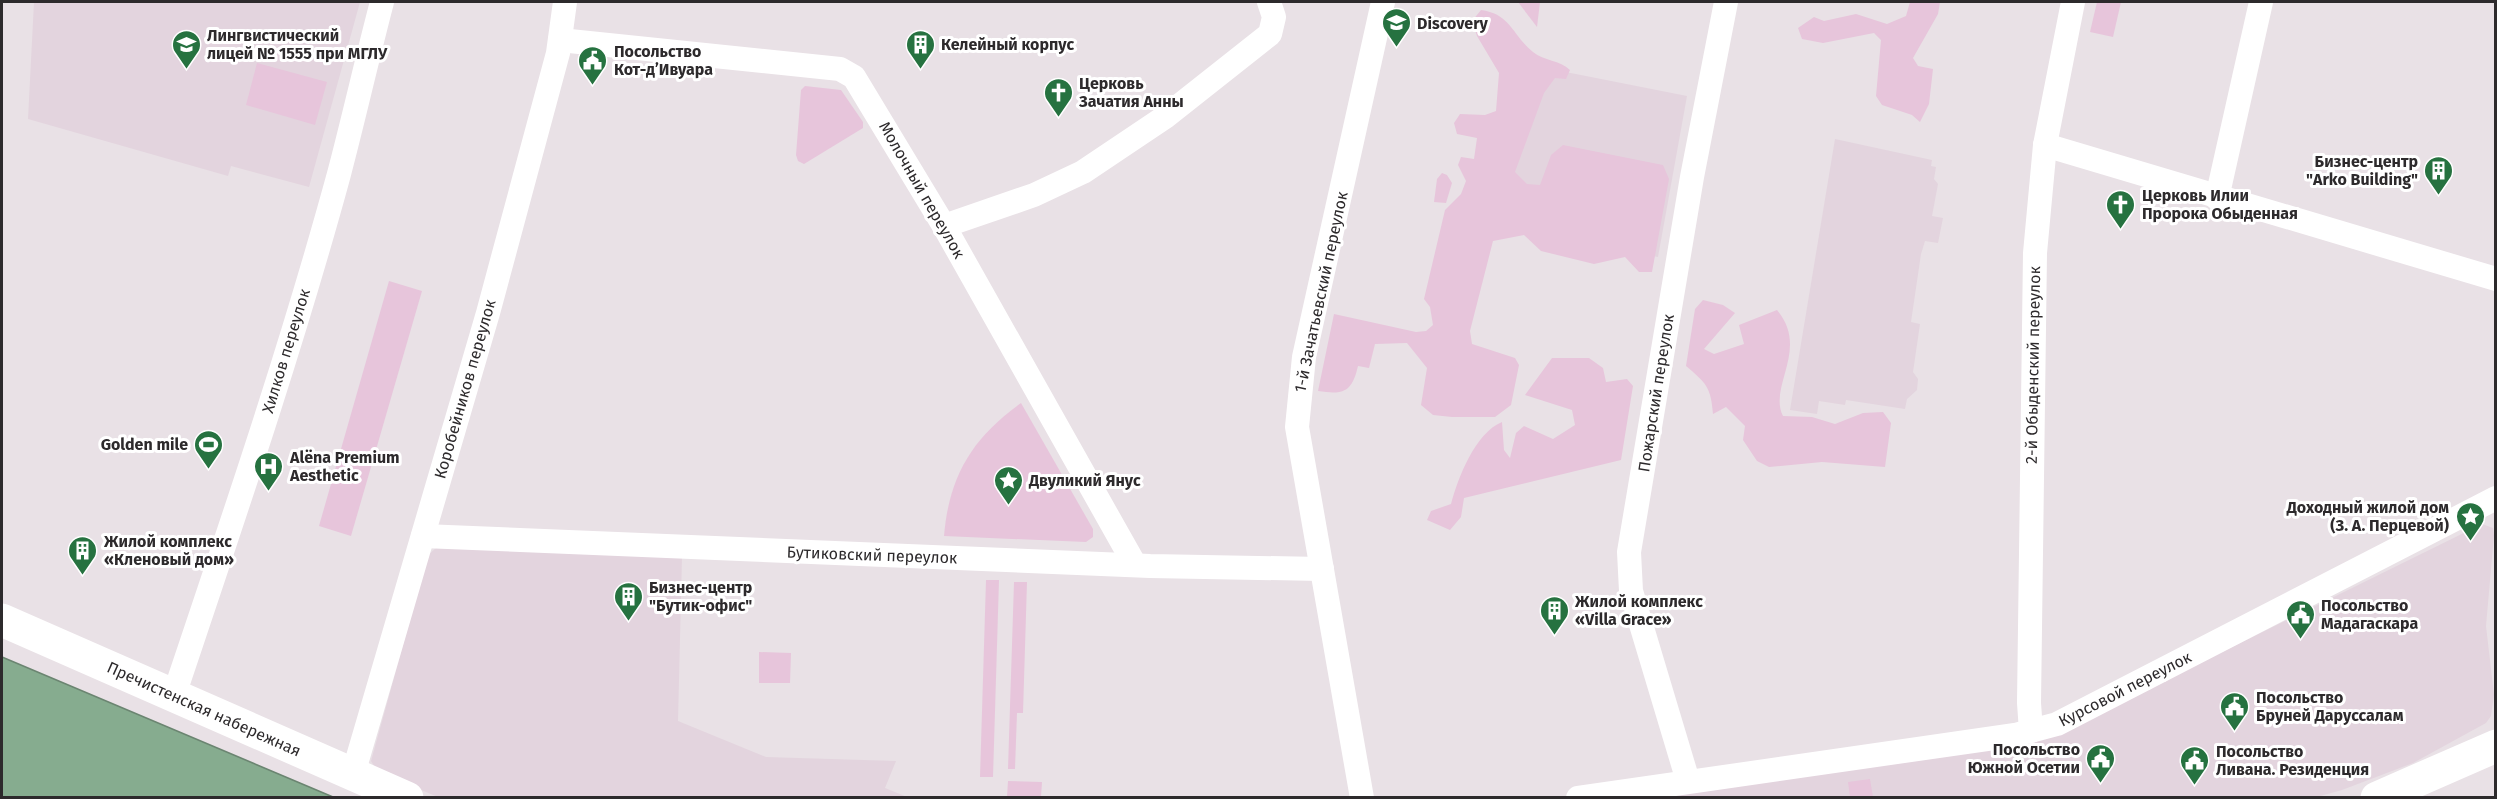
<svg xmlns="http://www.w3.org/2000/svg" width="2497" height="799" font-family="'Fira Sans',sans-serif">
<rect width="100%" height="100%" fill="#e9e1e6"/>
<g fill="#e3d4de">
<path d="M34,2H360L309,187L231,166L228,176L28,119Z"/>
<path d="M1515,62L1687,96L1658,257L1484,221Z"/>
<path d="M1835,139L1932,160L1931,166L1936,167L1934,179L1938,184L1932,216L1943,218L1938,243L1925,241L1921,254L1911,322L1920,324L1913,372L1918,379L1917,390L1907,399L1905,409L1846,400L1845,405L1819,401L1817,414L1790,410Z"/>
<path d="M2482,524L2493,528L2494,535L2486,626L2494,695L2491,716L2486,723L2413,763L2342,790L2313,798H1640L2059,732Z"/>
<path d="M436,548L682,557L678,721L766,757L896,761L885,788L907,797H438L378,772L371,761L428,555Z"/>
</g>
<g fill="#e7c5db">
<path d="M1518,2H1540L1537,27Z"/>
<path d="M1910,2H1940L1938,14L1913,58L1918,66L1933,69L1929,104L1920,122L1912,115L1882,105L1876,96L1881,40L1874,33L1823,43L1802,39L1798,28L1814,17L1824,21L1856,14L1887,24L1906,16Z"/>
<path d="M2097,2H2121L2113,37L2090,32Z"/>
<path d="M1481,10C1511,14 1512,35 1533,52C1544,61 1560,60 1570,70L1566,79L1555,78L1544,93L1515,172L1527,184L1540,185L1551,155L1563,145L1663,165L1669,179L1652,272H1639L1625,257L1594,264L1541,251L1524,235L1493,241L1470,331L1472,344L1515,358L1519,365L1511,405L1495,417H1452L1433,415L1421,405L1427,368L1407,343L1375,344L1369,368L1358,366C1352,392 1344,395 1318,391L1334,314L1416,332L1426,331L1433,325L1430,307L1424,299L1445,210L1461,194L1466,181L1458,165L1461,157L1474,159L1477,138L1457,134L1454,123L1460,114L1485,115L1496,111L1499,73L1477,36L1472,21Z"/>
<path d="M257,63L327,82L315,125L246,105Z"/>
<path d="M805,86L841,90L863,122V128L804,164L798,161L796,155L801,90Z"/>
<path d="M1442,173L1447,175L1452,183L1446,203L1434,202L1437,179Z"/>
<path d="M389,281L422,291L351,536L319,526Z"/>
<path d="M1703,300L1723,305L1735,313L1704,349L1714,354L1744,344L1739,325L1777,310C1810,349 1768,386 1783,416L1812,417L1835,424L1863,413L1883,412L1891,423L1885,467L1822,462L1769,467L1757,461L1743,440L1745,426L1726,407L1713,414C1711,387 1706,383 1686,366L1695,309Z"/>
<path d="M1552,358H1589L1603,368L1606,382L1627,379L1633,386L1621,460L1464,498L1461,517L1450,530L1427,520L1431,511L1451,504C1458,478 1475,433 1502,422L1504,450L1510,458L1516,433L1524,426L1553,439L1575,425L1572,410L1525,395Z"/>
<path d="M1021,403L1093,529V537L1086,542L944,536C949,476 972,438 1021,403Z"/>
<path d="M986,580H999L993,777H980Z"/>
<path d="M1014,582H1027L1023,713H1017L1015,769H1008Z"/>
<path d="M759,652L791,653L790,683H759Z"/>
<path d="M1870,779L1873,797H1850L1848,782Z"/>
<path d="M1008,781L1042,782L1041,797H1007Z"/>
</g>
<path fill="#86ac8f" stroke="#6b8571" stroke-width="1.5" d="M2,657L333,797H2Z"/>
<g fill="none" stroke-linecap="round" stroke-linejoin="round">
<g stroke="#fff" stroke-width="24">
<path d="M560,40L840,69L854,77L944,226L1135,565"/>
<path d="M2045,145L2496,279"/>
<path d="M2217,198L2261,2"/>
<path d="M944,226L1034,195L1083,172L1165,117L1270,34L1274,17L1269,2"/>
<path d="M423,536L1150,566L1322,569"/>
<path d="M174,695C232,522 291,350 339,174C354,117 367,59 382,2"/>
<path d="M2031,731L2029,703L2035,253L2045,145L2073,2"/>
<path d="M353,774L488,313L558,53L565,2"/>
<path d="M1688,781L1631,591L1629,552L1692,177L1726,2"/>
<path d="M1362,798L1297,427L1304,357L1383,2"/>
<path d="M1578,798L2015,735L2057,724L2496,498"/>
</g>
<g stroke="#fff" stroke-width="33">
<path d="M2,620L407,798"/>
<path d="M2377,798L2496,746"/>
</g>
</g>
<defs>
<symbol id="school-pin" viewBox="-11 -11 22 30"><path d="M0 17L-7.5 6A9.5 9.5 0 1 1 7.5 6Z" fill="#267240" stroke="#fff"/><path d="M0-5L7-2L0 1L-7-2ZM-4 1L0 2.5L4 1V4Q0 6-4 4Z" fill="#fff"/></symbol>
<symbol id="building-pin" viewBox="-11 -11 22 30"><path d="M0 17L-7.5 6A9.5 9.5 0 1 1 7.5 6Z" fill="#267240" stroke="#fff"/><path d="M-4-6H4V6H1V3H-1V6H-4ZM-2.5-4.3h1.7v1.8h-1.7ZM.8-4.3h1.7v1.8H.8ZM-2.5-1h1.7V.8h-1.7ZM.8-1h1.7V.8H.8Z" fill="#fff"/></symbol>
<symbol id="civic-pin" viewBox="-11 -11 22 30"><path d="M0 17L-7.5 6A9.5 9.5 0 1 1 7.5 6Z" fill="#267240" stroke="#fff"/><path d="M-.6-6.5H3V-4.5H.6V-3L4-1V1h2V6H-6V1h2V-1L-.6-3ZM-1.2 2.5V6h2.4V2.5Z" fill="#fff"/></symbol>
<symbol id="church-pin" viewBox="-11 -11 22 30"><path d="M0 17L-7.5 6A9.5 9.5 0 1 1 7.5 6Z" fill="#267240" stroke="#fff"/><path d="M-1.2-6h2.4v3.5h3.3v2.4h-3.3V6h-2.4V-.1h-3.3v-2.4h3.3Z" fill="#fff"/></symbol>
<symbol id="stadium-pin" viewBox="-11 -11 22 30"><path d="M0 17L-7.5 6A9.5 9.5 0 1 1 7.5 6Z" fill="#267240" stroke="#fff"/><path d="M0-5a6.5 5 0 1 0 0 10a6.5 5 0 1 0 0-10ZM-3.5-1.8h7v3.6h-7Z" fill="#fff"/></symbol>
<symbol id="hospital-pin" viewBox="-11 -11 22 30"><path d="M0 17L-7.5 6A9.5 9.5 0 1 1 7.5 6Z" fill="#267240" stroke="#fff"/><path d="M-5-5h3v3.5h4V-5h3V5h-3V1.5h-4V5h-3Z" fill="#fff"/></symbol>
<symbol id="sight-pin" viewBox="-11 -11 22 30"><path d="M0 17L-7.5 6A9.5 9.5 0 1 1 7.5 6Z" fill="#267240" stroke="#fff"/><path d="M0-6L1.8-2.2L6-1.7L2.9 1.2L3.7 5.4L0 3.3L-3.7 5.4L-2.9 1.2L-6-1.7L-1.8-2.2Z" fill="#fff"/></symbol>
</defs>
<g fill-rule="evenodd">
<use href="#school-pin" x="1380" y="6" width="33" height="45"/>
<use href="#school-pin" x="170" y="28" width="33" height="45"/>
<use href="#building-pin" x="904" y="28" width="33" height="45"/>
<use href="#civic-pin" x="576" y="44" width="33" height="45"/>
<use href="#church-pin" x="1042" y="76" width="33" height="45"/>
<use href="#building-pin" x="2422" y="154" width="33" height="45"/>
<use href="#church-pin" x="2104" y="188" width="33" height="45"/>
<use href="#stadium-pin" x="192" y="428" width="33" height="45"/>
<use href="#hospital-pin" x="252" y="450" width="33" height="45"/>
<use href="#sight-pin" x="992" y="464" width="33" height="45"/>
<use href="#sight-pin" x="2454" y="500" width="33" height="45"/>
<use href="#building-pin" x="66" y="534" width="33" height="45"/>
<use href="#building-pin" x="612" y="580" width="33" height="45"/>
<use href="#building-pin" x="1538" y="594" width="33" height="45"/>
<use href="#civic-pin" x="2284" y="598" width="33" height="45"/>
<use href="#civic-pin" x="2218" y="690" width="33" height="45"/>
<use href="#civic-pin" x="2084" y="742" width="33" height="45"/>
<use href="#civic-pin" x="2178" y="744" width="33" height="45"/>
</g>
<g text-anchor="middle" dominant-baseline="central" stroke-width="6" stroke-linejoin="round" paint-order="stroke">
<g font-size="16" font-weight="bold" fill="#2d2a2c" stroke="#fff" text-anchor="start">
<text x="1417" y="23">Discovery</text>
<text x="207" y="35">Лингвистический<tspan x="207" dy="18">лицей № 1555 при МГЛУ</tspan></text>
<text x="941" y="44">Келейный корпус</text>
<text x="614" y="51">Посольство<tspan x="614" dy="18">Кот-д’Ивуара</tspan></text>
<text x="1079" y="83">Церковь<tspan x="1079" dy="18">Зачатия Анны</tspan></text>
<text x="2418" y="161" text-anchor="end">Бизнес-центр<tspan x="2418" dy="18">"Arko Building"</tspan></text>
<text x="2142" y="195">Церковь Илии<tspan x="2142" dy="18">Пророка Обыденная</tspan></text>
<text x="188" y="444" text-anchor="end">Golden mile</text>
<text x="290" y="457">Alёna Premium<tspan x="290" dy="18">Aesthetic</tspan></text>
<text x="1029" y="480">Двуликий Янус</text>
<text x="2449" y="507" text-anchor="end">Доходный жилой дом<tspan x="2449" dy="18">(З. А. Перцевой)</tspan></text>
<text x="104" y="541">Жилой комплекс<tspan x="104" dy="18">«Кленовый дом»</tspan></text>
<text x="649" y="587">Бизнес-центр<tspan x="649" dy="18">"Бутик-офис"</tspan></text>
<text x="1575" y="601">Жилой комплекс<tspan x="1575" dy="18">«Villa Grace»</tspan></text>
<text x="2321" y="605">Посольство<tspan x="2321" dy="18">Мадагаскара</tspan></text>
<text x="2256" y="697">Посольство<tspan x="2256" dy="18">Бруней Даруссалам</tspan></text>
<text x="2080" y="749" text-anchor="end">Посольство<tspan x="2080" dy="18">Южной Осетии</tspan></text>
<text x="2216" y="751">Посольство<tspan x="2216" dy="18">Ливана. Резиденция</tspan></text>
</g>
<g font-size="16" fill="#2d2a2c" stroke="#fff">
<text transform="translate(922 190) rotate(60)">Молочный переулок</text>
<text transform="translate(1321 292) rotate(-78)">1-й Зачатьевский переулок</text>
<text transform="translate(286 351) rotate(-73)">Хилков переулок</text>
<text transform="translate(2033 365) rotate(-89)">2-й Обыденский переулок</text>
<text transform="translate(465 389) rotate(-74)">Коробейников переулок</text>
<text transform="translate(1656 393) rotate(-81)">Пожарский переулок</text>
<text transform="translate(872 555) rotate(2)">Бутиковский переулок</text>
<text transform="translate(2125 689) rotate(-27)">Курсовой переулок</text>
<text transform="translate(204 709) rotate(24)">Пречистенская набережная</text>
</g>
</g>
<rect width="2497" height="799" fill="none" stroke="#2d2a2c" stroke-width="6"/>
</svg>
